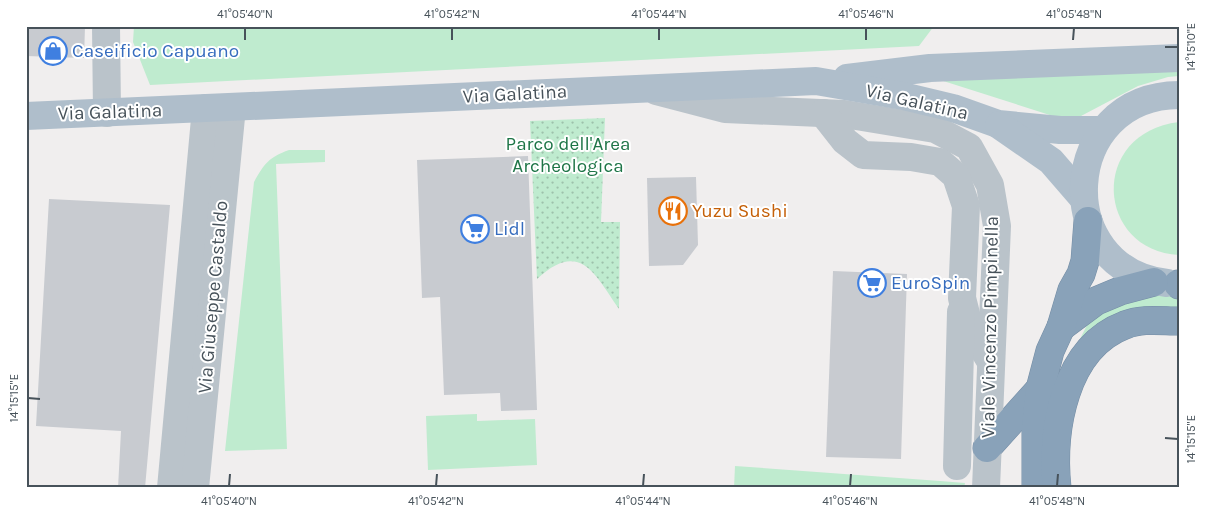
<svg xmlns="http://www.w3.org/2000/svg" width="1205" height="514" font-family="Karla,sans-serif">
<defs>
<pattern id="park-dots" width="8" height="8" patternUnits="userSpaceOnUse" patternTransform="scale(1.25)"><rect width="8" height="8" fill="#bfebcf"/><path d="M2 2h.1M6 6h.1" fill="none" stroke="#9dc1ab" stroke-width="1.8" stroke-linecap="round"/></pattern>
</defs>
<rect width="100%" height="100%" fill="#f0eeee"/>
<g fill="#bfebcf">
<path d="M134,26H934L919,46L150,85L133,42Z"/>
<path d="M1179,69V76L1168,77L1138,86L1081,116L1056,117L937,79Z"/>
<path d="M1179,122V255C1096,251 1088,133 1179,122Z"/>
<path d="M289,150H325V162L276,164L287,449L225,451L254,182C264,164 269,157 289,150Z"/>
<path d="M1146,293L1179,297V311L1069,361L1087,325L1117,302Z"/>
<path d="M477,414V421L535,419L537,465L428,470L426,416Z"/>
<path d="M735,466L940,481L965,483L964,488H734Z"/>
</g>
<path fill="url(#park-dots)" d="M605,118L601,222H620L619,309C595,274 580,239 537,279L530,121Z"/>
<g fill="#c8cbd0">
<path d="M26,26H85L84,58L26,56Z"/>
<path d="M528,156L537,410L501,411L500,393L444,395L440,297L422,298L417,160Z"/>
<path d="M696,177L698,245L683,265L649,266L647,178Z"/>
<path d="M49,199L170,205L145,488H118L121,431L36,426Z"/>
<path d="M833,271L907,274L901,459L826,457Z"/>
<path d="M26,277H29L28,294H26Z"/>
</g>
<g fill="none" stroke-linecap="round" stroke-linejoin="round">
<defs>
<g id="highway">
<path d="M1178,284L1179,285"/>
<path d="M1061,327L1096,301L1120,291L1154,282"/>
<path d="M987,448L1040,389"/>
<path d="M1036,488V426L1040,389L1050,351L1061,327L1072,290L1081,274L1085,261L1088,221"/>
<path d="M1057,488C1051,430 1064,348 1125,325C1142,318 1161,321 1179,321"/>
</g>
</defs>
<use href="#highway" stroke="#748da5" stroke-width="29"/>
<g stroke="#bac3ca" stroke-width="28">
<path d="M106,26L107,113"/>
<path d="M656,91L725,109L844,114L935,129L969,147L990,185L997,226L986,488"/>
<path d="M823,113L845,141L863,155L911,157L940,162L956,176L966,206L962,298L969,326L991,362"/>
<path d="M957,466L961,312"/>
<path d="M171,488L206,108"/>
<path d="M195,488L232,107"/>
</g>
<g stroke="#afbecb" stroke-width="28">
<path d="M847,78L930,68L1179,58"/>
<path d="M26,116L816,81L903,96L953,108L998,124L1060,130H1103"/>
<path d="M999,125L1051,161L1083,198"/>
<path d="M1167,283C1050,269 1059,96 1179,95"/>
</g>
<use href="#highway" stroke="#89a2b9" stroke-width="28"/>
</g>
<path fill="none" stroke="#47525a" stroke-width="2" d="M245,40V28M452,40V28M659,40V28M866,40V28M1073,40L1074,28M1165,47H1178M28,398L40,399M1165,438L1178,439M229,486L230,474M436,486L437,474M643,486L644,474M850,486L851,474M1057,486L1058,474"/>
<defs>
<symbol id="shop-ring" viewBox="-11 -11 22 22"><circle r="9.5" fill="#fff" stroke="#3f7fe0" stroke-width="1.5"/><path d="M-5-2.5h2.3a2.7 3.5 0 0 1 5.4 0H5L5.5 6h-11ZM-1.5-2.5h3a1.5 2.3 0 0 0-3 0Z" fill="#3f7fe0"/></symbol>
<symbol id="restaurant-ring" viewBox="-11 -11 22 22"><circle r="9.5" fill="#fff" stroke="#e8710a" stroke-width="1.5"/><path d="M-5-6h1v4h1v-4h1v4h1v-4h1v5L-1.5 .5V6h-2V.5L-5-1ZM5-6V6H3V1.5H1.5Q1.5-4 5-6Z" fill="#e8710a"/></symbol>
<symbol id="supermarket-ring" viewBox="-11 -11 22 22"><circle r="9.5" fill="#fff" stroke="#3f7fe0" stroke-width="1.5"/><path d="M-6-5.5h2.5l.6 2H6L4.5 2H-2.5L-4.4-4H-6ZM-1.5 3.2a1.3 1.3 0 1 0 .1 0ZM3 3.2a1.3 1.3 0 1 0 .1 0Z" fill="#3f7fe0"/></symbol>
</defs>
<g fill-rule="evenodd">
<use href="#shop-ring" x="37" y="35" width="32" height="32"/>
<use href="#restaurant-ring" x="657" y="195" width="32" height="32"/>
<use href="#supermarket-ring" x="459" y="213" width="32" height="32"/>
<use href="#supermarket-ring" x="856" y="267" width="32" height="32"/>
</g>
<g text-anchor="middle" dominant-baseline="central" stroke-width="4" stroke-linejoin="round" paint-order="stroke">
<g font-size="19" fill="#366cbe" stroke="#fff" text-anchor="start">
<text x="72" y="51">Caseificio Capuano</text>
<text x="494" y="229">Lidl</text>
<text x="891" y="283">EuroSpin</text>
</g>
<g font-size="19" fill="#47525a" stroke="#fff">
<text transform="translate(515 94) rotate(-3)">Via Galatina</text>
<text transform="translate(917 102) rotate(13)">Via Galatina</text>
<text transform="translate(110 112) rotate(-2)">Via Galatina</text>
<text transform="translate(213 297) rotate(-85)">Via Giuseppe Castaldo</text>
<text transform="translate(990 327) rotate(-89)">Viale Vincenzo Pimpinella</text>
</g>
<g font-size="19" fill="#1e7547" stroke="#fff">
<text x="568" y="144">Parco dell'Area<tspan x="568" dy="22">Archeologica</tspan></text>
</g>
<g font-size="19" fill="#c56008" stroke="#fff" text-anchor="start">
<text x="692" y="211">Yuzu Sushi</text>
</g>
</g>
<rect width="1205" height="514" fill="none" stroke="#ffffff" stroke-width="55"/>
<rect x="28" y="28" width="1150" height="458" fill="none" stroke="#47525a" stroke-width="2"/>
<g font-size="12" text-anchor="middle" fill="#47525a">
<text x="245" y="18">41°05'40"N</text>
<text x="452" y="18">41°05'42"N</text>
<text x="659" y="18">41°05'44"N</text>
<text x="866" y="18">41°05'46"N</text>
<text x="1074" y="18">41°05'48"N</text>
<text transform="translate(1191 47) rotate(-90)" y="4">14°15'10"E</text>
<text transform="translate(14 398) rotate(-90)" y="4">14°15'15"E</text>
<text transform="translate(1191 439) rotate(-90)" y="4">14°15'15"E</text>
<text x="229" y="505">41°05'40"N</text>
<text x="436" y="505">41°05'42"N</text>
<text x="643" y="505">41°05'44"N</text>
<text x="850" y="505">41°05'46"N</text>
<text x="1057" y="505">41°05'48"N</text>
</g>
</svg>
